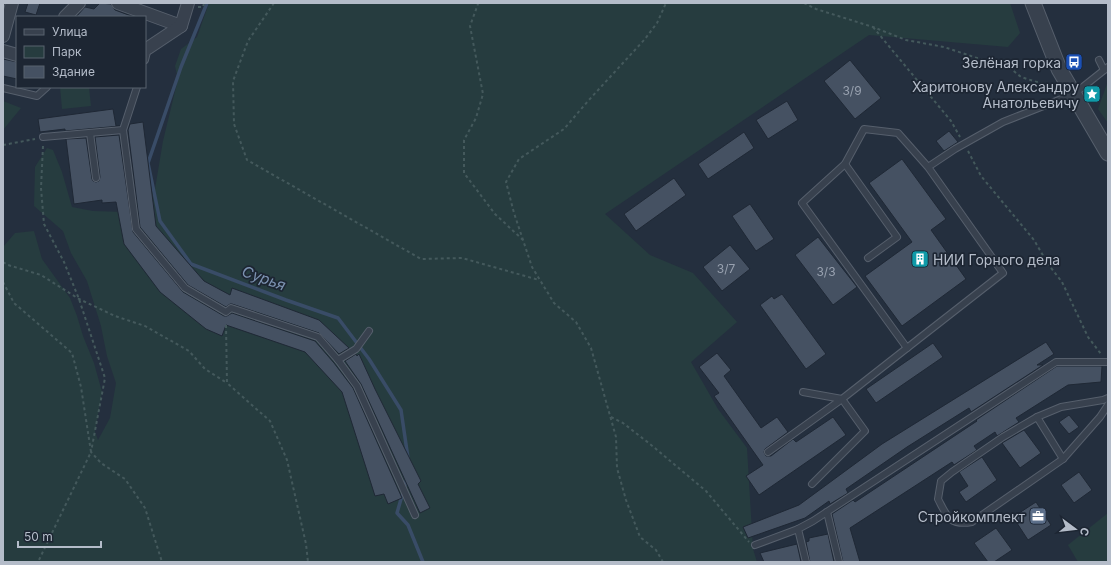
<svg xmlns="http://www.w3.org/2000/svg" width="1111" height="565" font-family="Inter,sans-serif">
<rect width="100%" height="100%" fill="#242f3e"/>
<g fill="#263c3f">
<path d="M209,3H1010L1020,33L1008,47L869,35L605,214L650,255L693,273L737,322L691,362L718,409L747,448L753,549L757,562H3V247L15,233L34,231L42,259L70,298L77,316L83,336L94,363L102,392L95,432L98,440L110,418L116,383L107,356L101,326L87,281L71,253L63,231L34,206L35,167L47,148L53,150L62,172L72,207L93,211L125,212L155,189L163,141L178,79L175,66L181,49L197,37Z"/>
<path d="M1108,81V123L1098,109Z"/>
<path d="M60,87H89L91,106L62,109Z"/>
<path d="M3,101L21,108L3,130Z"/>
<path d="M1108,513V562H1078L1068,545Z"/>
</g>
<g fill="none" stroke-linecap="round" stroke-linejoin="round">
<g stroke="#394c67" stroke-width="3.5">
<path d="M207,3L181,67L148,163L160,221L191,264L286,300L338,318L369,359L401,410L408,458"/>
<path d="M407,478L397,513L408,525L423,562"/>
</g>
</g>
<g fill="#455162" stroke="#1f2835">
<path d="M28,3H40L36,15L25,12Z"/>
<path d="M100,3L111,4L115,10L134,17H76L85,7L94,9Z"/>
<path d="M3,59L17,62V79L3,76Z"/>
<path d="M850,60L881,98L855,119L824,81Z"/>
<path d="M787,101L798,120L768,139L756,120Z"/>
<path d="M113,109L116,126H120L65,131V129L40,132L38,119Z"/>
<path d="M143,122L156,226L204,281L230,295L232,288L319,320L349,348L339,354L319,333L232,304H230L226,307L188,285L140,227L128,130L130,124Z"/>
<path d="M949,131L958,142L944,151L936,141Z"/>
<path d="M744,132L754,148L708,179L698,164Z"/>
<path d="M119,135L133,232L183,292L224,316H227L232,313L315,341L334,363L353,388L402,498L388,504L384,494L375,496L342,392L305,352L226,325L222,336L206,329L160,292L124,244L116,202L102,203V200L74,204L66,139L86,138L92,179L93,181L96,182L99,181L100,177L95,137Z"/>
<path d="M902,159L946,219L931,230L966,279L902,326L865,276L912,242L869,183Z"/>
<path d="M674,178L686,195L636,231L624,214Z"/>
<path d="M750,204L774,239L756,251L732,216Z"/>
<path d="M818,237L857,287L833,305L795,255Z"/>
<path d="M730,245L750,269L722,291L703,267Z"/>
<path d="M782,294L826,354L806,369L760,305L772,296L774,299Z"/>
<path d="M1046,342L1054,354L1037,365H1043L971,412L969,408L907,447L846,489L848,493L830,504L829,501L805,518L748,538L743,527L799,505L882,444Z"/>
<path d="M933,343L943,357L876,403L866,389Z"/>
<path d="M717,353L731,370L724,376L761,428L777,417L788,432L765,449L764,452L766,456H771L793,439L796,442L833,417L846,435L759,495L746,476L763,465L714,396L719,393L699,367Z"/>
<path d="M356,354L357,356L359,354L375,389L421,481L418,484L430,508L420,513L361,384L345,361Z"/>
<path d="M1057,366H1102L1101,382L1068,385L1016,418L1019,422L997,436L995,432L974,446L977,450L954,465L952,462L850,528L860,562H843L832,514L853,500L855,502L977,421L976,420Z"/>
<path d="M1069,415L1079,427L1069,434L1059,422Z"/>
<path d="M1024,430L1041,453L1020,468L1002,443Z"/>
<path d="M982,457L997,480L966,502L959,492L968,486L959,472Z"/>
<path d="M1079,472L1092,490L1074,503L1061,485Z"/>
<path d="M1036,502L1051,525L1028,540L1013,517Z"/>
<path d="M996,528L1012,550L994,562H988L974,543Z"/>
<path d="M828,534L834,562H810L806,542L809,541V538Z"/>
<path d="M797,544L801,562H764L760,553Z"/>
</g>
<g fill="none" stroke-linecap="round" stroke-linejoin="round">
<defs>
<g id="service">
<path d="M145,60L148,48H147"/>
<path d="M1099,60L1104,70"/>
<path d="M3,88L37,96L47,87"/>
<path d="M123,130L136,229L185,288L226,312L231,308L318,337L338,360L357,386L415,515"/>
<path d="M90,133L96,178"/>
<path d="M43,137L123,130L137,87"/>
<path d="M845,164L897,237L868,258"/>
<path d="M928,167L898,133L864,129L845,164L802,203L907,348L1003,273L928,167L955,149L1003,122L1074,94L1108,67"/>
<path d="M338,360L356,349L369,331"/>
<path d="M1108,398L1103,400L1061,407L1037,417L1003,437L952,472L941,481L938,499C947,516 949,526 972,522L1063,459L1100,417L1108,405"/>
<path d="M1037,417L1063,459"/>
<path d="M768,452L842,399L803,392"/>
<path d="M812,484L865,431L842,399L907,348"/>
<path d="M827,512L839,562"/>
<path d="M755,545L798,529"/>
<path d="M806,562L798,529L813,521L1056,362H1108"/>
</g>
<g id="minor">
<path d="M118,3L181,26"/>
<path d="M65,17L79,3"/>
<path d="M3,36L12,3"/>
<path d="M148,48L181,26L188,3"/>
<path d="M3,51L17,55"/>
</g>
<path id="tertiary" d="M1033,3L1059,69L1108,153"/>
</defs>
<use href="#service" stroke="#565f6c" stroke-width="8"/>
<use href="#minor" stroke="#565f6c" stroke-width="14"/>
<use href="#tertiary" stroke="#565f6c" stroke-width="17"/>
<g stroke="#44595c" stroke-width="2" stroke-dasharray="3 3" stroke-linecap="butt">
<path d="M274,3L248,41L233,81L234,124L247,160L421,259L462,258L539,280"/>
<path d="M477,3L478,4L470,26L483,94L476,118L464,140V173L495,214L523,240"/>
<path d="M804,3L816,9L873,27L906,40L944,47L983,60L1005,64L1021,77L1056,88"/>
<path d="M198,7H203L204,3"/>
<path d="M873,27L951,121L960,137"/>
<path d="M3,145L35,139"/>
<path d="M43,146L41,188L44,224L64,262L79,299L105,378L91,452L101,463L125,479L145,508L162,562"/>
<path d="M968,151L981,176L1034,240L1048,264L1062,282L1088,337L1101,354"/>
<path d="M3,262L8,265L41,275L79,299L115,316L145,326L189,351L205,369L227,383"/>
<path d="M3,282L14,303L72,353L81,387L91,452L38,562"/>
<path d="M226,325L227,383L270,421L287,460L306,544L308,562"/>
<path d="M611,417L623,423L650,444L706,491L749,542"/>
<path d="M663,562L656,550L640,537L626,500L617,468L616,437L591,348L576,322L554,303L532,267L514,213L506,182L519,159L564,129L588,101L645,39L657,23L666,3"/>
</g>
<use href="#service" stroke="#38414e" stroke-width="6"/>
<use href="#minor" stroke="#38414e" stroke-width="12"/>
<use href="#tertiary" stroke="#38414e" stroke-width="15"/>
</g>
<defs>
<symbol id="bus-square" viewBox="-11 -11 22 22"><rect x="-9" y="-9" width="18" height="18" rx="4" fill="#1a4fb4" stroke="#1d2633"/><path d="M-5-6H5V4H4V6H2V4H-2V6H-4V4H-5ZM-3.5-4V0h7V-4ZM-3.5 1.2v1.5H-2V1.2ZM2 1.2v1.5H3.5V1.2Z" fill="#fff"/></symbol>
<symbol id="sight-square" viewBox="-11 -11 22 22"><rect x="-9" y="-9" width="18" height="18" rx="4" fill="#0f9aa8" stroke="#1d2633"/><path d="M0-6L1.8-2.2L6-1.7L2.9 1.2L3.7 5.4L0 3.3L-3.7 5.4L-2.9 1.2L-6-1.7L-1.8-2.2Z" fill="#fff"/></symbol>
<symbol id="building-square" viewBox="-11 -11 22 22"><rect x="-9" y="-9" width="18" height="18" rx="4" fill="#0f9aa8" stroke="#1d2633"/><path d="M-4-6H4V6H1V3H-1V6H-4ZM-2.5-4.3h1.7v1.8h-1.7ZM.8-4.3h1.7v1.8H.8ZM-2.5-1h1.7V.8h-1.7ZM.8-1h1.7V.8H.8Z" fill="#fff"/></symbol>
<symbol id="office-square" viewBox="-11 -11 22 22"><rect x="-9" y="-9" width="18" height="18" rx="4" fill="#5c6f8a" stroke="#1d2633"/><path d="M-6-3h4V-5.5h4V-3h4V5H-6ZM-1-4.5V-3h2v-1.5ZM-6 0V1H6V0Z" fill="#fff"/></symbol>
</defs>
<g fill-rule="evenodd">
<use href="#bus-square" x="1064" y="52" width="20" height="20"/>
<use href="#sight-square" x="1082" y="84" width="20" height="20"/>
<use href="#building-square" x="910" y="249" width="20" height="20"/>
<use href="#office-square" x="1028" y="506" width="20" height="20"/>
</g>
<g text-anchor="middle" dominant-baseline="central" stroke-width="3.5" stroke-linejoin="round" paint-order="stroke">
<g font-size="12" fill="#98a1af">
<text x="852" y="90">3/9</text>
<text x="726" y="268">3/7</text>
<text x="826" y="271">3/3</text>
</g>
<g font-size="14" fill="#b4bcc9" stroke="#1d2633" text-anchor="end">
<text x="1061" y="62">Зелёная горка</text>
<text x="1079" y="86">Харитонову Александру<tspan x="1079" dy="16">Анатольевичу</tspan></text>
<text x="933" y="259" text-anchor="start">НИИ Горного дела</text>
<text x="1025" y="516">Стройкомплект</text>
</g>
<g font-size="15" font-style="italic" fill="#7c92b1" stroke="#1d2633">
<text transform="translate(264 278) rotate(20)">Сурья</text>
</g>
</g>
<rect width="1111" height="565" fill="none" stroke="#b4bcc9" stroke-width="8"/>
<rect x="16" y="16" width="130" height="72" fill="#1d2633" stroke="#59626f"/>
<rect x="24" y="29" width="20" height="6" fill="#38414e" stroke="#59626f"/>
<text x="52" y="36" font-size="12" fill="#b4bcc9">Улица</text>
<rect x="24" y="46" width="20" height="12" fill="#263c3f" stroke="#59626f"/>
<text x="52" y="56" font-size="12" fill="#b4bcc9">Парк</text>
<rect x="24" y="66" width="20" height="12" fill="#455162" stroke="#59626f"/>
<text x="52" y="76" font-size="12" fill="#b4bcc9">Здание</text>
<g transform="translate(1075 529) rotate(105)" stroke="#1d2633" stroke-width="3" paint-order="stroke">
<path d="M0-3L7 15L0 10L-7 15Z" fill="#b4bcc9"/>
<text y="-6" font-size="11" font-weight="bold" text-anchor="middle" fill="#b4bcc9">С</text>
</g>
<path d="M18 541v6h83v-6" fill="none" stroke="#b4bcc9" stroke-width="2"/>
<text x="24" y="541" font-size="12" fill="#b4bcc9" stroke="#1d2633" stroke-width="3" paint-order="stroke">50 m</text>
</svg>
